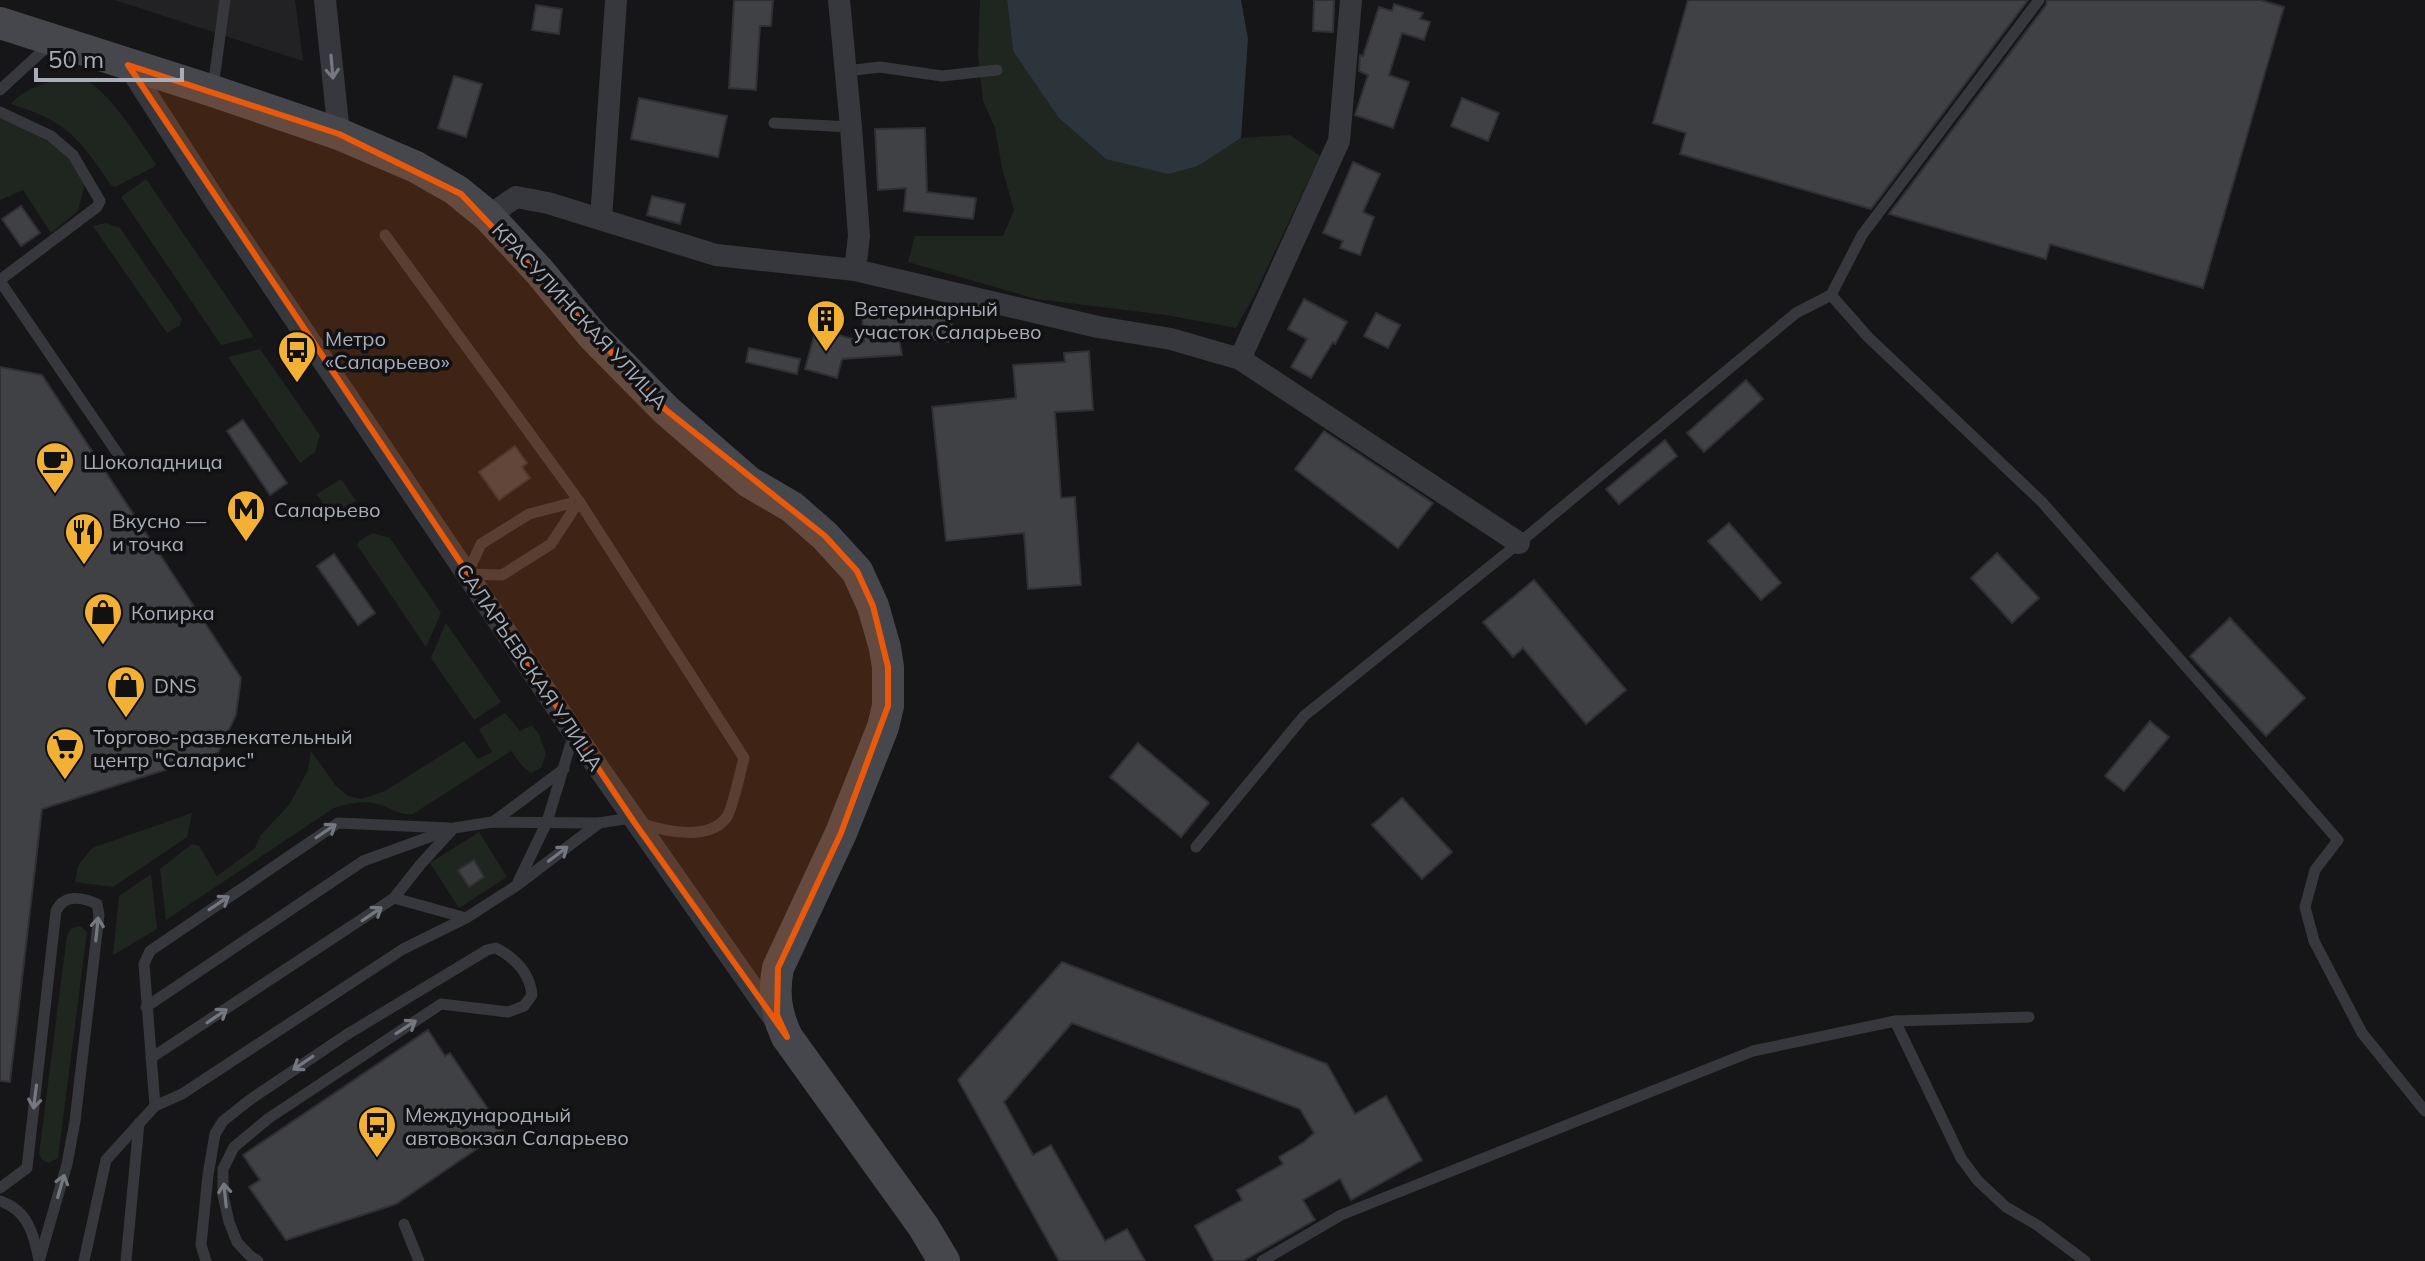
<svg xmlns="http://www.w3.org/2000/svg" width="2425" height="1261" font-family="Mulish,sans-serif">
<rect width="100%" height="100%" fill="#161618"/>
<path fill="#222225" d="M115,0H295L303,61L219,34Z"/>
<g fill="#1e261f">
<path d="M980,0H1007L1013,52L1198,166L1241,138L1290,135L1320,156L1254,296L1236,328L1166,315L1036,299L908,262L915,236H1003L1014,210L1002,168L995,128L983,101L978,53Z"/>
<path d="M68,78C77,79 85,79 92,84C116,102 139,140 156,164L154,167L115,187L111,185C78,137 68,122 11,104C24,88 48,82 68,78Z"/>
<path d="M0,118C43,137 60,140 85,183L78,211L51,233L23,190L0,200Z"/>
<path d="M146,179L254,337L221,345L121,197Z"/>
<path d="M106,223L120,228L182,319L180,325L167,333L93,226Z"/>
<path d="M260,349L320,435L315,452L300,463L228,357Z"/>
<path d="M341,479L356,501L331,517L317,494Z"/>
<path d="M373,533L390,538L441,613L426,647L357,545L359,541Z"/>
<path d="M446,623L501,702L474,720L431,658Z"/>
<path d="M505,713L520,731L532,725L539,734L546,754L541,768L531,773L523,767L511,751L413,814C399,816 388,806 374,803C361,801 346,804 334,808L166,920L160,869L192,844L199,846L217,876L255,848L260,836L289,805L308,770L311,751L336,786L348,796L361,799L383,792L464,741L478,759L492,752L479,729Z"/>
<path d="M192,813L187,837L113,887L75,882L78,866L92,848Z"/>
<path d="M479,832L507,877L459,908L430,863Z"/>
<path d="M151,874L157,929L113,955L119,896Z"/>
<path d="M80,926L87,932L58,1158L49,1163L42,1160L39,1154L67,935L72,928Z"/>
</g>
<path fill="#2c353c" d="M1007,0H1241L1248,39L1241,138L1198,166L1168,174L1106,159L1059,118L1013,51Z"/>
<g fill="#404145" stroke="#303034" stroke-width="2">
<path d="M734,0H773L771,26H760L756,90L729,88Z"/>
<path d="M1314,0H1334L1333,32L1313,31Z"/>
<path d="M1688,0H2028L1871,209L1680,154L1686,133L1653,123Z"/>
<path d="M2047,0H2260L2284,7L2203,288L2050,244L2046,259L1889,214L2046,5Z"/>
<path d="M1394,4L1423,13L1420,19L1430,22L1424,40L1402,33L1389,75L1409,82L1393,128L1355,115L1368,75L1359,71L1360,55L1363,56L1379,7L1392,11Z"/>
<path d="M536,5L562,9L559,34L532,30Z"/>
<path d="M454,76L482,84L466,137L438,128Z"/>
<path d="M639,98L727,116L718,157L631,139Z"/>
<path d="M1462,98L1499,113L1488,141L1451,126Z"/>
<path d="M925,128L927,192L976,198L973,219L904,211L906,188L878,190L875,129Z"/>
<path d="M1353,162L1380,174L1363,212L1374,217L1360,255L1340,248L1343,241L1323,233Z"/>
<path d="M652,196L685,204L680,224L647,215Z"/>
<path d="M21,206L40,233L21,246L2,219Z"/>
<path d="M1304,299L1347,322L1335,344L1333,342L1311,378L1291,367L1307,339L1288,329Z"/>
<path d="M918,306L954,313L948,342L898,333L902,355L842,359L837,378L805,369L816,329L864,342L862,315L917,311Z"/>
<path d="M1376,313L1400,325L1388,348L1364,336Z"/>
<path d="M749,348L800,359L797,374L746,362Z"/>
<path d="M1089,351L1093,410L1055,412L1061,498L1075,497L1081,585L1028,589L1024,533L946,541L932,407L1016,398L1013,365L1065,362L1064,353Z"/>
<path d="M0,367L42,375L241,678L236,715L218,753L42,809L10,1082L0,1081Z"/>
<path d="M1746,380L1763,399L1704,452L1687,433Z"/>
<path d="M243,420L287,483L270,495L227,431Z"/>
<path d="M1324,431L1433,503L1398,548L1295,469Z"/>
<path d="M1665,440L1677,456L1619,504L1606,489Z"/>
<path d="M515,446L527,463L522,467L530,478L499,500L479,472Z"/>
<path d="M1729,523L1781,583L1761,600L1708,541Z"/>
<path d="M1997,553L2039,598L2012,623L1971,578Z"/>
<path d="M334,554L375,613L358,625L317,566Z"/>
<path d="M1534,580L1626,690L1586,724L1523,648L1513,657L1483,622Z"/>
<path d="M2230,618L2305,698L2266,736L2190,656Z"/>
<path d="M2150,721L2169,737L2124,791L2105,776Z"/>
<path d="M1138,743L1209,803L1181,837L1110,777Z"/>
<path d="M1402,798L1452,852L1422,879L1372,825Z"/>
<path d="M474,860L484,877L469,887L458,870Z"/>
<path d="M1062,962L1327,1064L1355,1114L1386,1096L1422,1160L1351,1200L1340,1179L1303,1200L1315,1220L1243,1261H1214L1195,1226L1242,1200L1237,1190L1283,1164L1279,1157L1304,1142L1314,1133L1300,1109L1072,1023L1004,1102L1033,1155L1051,1145L1105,1241L1127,1229L1145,1261H1059L958,1080Z"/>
<path d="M428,1030L445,1056L450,1053L503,1131L396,1204L286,1240L249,1187L260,1180L243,1155Z"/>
</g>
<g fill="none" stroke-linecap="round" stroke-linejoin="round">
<g stroke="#37383d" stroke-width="11">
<path d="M846,71L880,67L942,76L997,70"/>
<path d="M213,87L225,0"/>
<path d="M0,90L50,44"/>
<path d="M0,112L51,136L73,155L100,201L97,207L0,280"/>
<path d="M774,123L851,127"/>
<path d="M385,235L579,501L744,758C740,772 733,809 726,818C708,841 665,831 642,824"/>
<path d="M0,281L122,460"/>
<path d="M1831,295L1862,235L2039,0"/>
<path d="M579,501L551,544L502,575L467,574L481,544L529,514Z"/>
<path d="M493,822L564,769"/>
<path d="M1196,847L1304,716L1519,543L1796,313L1831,295L1868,337L2042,502L2338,840L2315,870L2305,907L2314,941L2362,1033L2425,1111"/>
<path d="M518,882L547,822L574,733"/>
<path d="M394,898L466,918"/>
<path d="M146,1007L363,861L454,828L492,822L599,823L631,818"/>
<path d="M1895,1021L1961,1158L1978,1181L2006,1207L2037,1225L2085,1261"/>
<path d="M151,1058L394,898L420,865L451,831"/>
<path d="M155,1106L144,964L150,951L338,823L449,828"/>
<path d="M0,1188L27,1168L56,911C64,894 82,897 97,904L99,915L75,1121L67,1164L39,1261"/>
<path d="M0,1201C28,1210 34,1235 39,1260"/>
<path d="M404,1224L419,1261"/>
<path d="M84,1261L106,1160L155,1106L182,1094L403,949L466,918L516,886L599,823"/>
<path d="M126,1261L139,1123"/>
<path d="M206,1261L201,1245L208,1175L215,1134L223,1121L251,1099L346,1035L487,950L496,948C515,958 530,973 532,995L524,1006L508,1012L441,1004L269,1118L234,1147L223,1169V1195L229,1222L237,1242L249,1255L258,1261"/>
<path d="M1262,1261L1341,1215L1753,1051L1895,1021L2029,1017"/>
</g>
<g stroke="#37383d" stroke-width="22">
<path d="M325,0L339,134"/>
<path d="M839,0L851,127L859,236L855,270"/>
<path d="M128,65L218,205L574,733L777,1023"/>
<path d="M488,216L516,197L548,203L716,255L855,270L1098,327L1171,339L1240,359L1519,543"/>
<path d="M601,219L616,0"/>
<path d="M1240,359L1339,141L1351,0"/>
</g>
<path stroke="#45474d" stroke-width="32" d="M0,23L213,91L339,134L416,167L456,190L488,216L539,271L593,336L666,410L749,482L792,507L825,536L857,571L873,606L885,648L888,667V706L883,727L841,833L778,968C773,993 776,1014 787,1037L923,1226L944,1261"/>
</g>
<defs><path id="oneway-shaft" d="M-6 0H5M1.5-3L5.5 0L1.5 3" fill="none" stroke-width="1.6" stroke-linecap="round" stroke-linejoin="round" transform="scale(2)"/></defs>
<g stroke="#757881">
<use href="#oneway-shaft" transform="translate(332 67) rotate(85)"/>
<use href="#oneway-shaft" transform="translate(326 831) rotate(-34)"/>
<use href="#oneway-shaft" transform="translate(558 854) rotate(-37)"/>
<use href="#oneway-shaft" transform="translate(219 903) rotate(-34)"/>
<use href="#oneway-shaft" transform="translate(372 914) rotate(-34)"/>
<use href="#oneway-shaft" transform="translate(97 929) rotate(-84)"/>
<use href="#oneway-shaft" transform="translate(217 1016) rotate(-34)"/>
<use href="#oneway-shaft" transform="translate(406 1027) rotate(-33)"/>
<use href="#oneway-shaft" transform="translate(303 1063) rotate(146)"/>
<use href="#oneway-shaft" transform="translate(35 1097) rotate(97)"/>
<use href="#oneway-shaft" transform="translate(61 1186) rotate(-74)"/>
<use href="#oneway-shaft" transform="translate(225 1195) rotate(-96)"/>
</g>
<path fill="#e8590c" fill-opacity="0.2" stroke="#e8590c" stroke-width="6" stroke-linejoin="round" d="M128,65L339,134L461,194L666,410L825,536L857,571L873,606L888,667V706L841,833L778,968L777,1015L787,1037L634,822Z"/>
<defs>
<symbol id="building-pin" viewBox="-11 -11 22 30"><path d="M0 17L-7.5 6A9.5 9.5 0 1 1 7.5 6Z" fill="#f2b134" stroke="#111113"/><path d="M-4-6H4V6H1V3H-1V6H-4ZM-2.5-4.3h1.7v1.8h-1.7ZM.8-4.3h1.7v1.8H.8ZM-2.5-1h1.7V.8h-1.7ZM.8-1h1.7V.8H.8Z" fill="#111"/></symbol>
<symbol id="bus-pin" viewBox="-11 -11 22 30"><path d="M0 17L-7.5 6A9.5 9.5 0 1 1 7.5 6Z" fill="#f2b134" stroke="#111113"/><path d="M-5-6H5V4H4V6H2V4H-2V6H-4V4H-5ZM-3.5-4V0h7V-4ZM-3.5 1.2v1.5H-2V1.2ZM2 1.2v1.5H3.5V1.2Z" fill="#111"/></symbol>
<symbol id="cafe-pin" viewBox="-11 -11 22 30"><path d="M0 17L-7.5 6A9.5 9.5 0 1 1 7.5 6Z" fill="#f2b134" stroke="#111113"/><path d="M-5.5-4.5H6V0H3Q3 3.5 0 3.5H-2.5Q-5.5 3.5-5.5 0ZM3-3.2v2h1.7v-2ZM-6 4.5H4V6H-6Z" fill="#111"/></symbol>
<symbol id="metro-pin" viewBox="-11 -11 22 30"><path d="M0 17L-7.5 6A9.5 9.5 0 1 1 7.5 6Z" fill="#f2b134" stroke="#111113"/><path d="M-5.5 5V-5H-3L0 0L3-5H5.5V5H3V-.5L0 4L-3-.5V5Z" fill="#111"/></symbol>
<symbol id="restaurant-pin" viewBox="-11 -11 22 30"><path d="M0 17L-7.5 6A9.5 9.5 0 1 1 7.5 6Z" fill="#f2b134" stroke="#111113"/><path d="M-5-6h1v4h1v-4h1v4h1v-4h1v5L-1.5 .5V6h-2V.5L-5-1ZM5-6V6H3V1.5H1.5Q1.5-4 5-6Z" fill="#111"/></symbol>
<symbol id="shop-pin" viewBox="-11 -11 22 30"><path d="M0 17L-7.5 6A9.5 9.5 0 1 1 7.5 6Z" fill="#f2b134" stroke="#111113"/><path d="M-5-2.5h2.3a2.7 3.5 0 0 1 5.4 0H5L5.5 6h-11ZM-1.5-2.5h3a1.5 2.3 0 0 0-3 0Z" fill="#111"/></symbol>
<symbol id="supermarket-pin" viewBox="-11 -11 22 30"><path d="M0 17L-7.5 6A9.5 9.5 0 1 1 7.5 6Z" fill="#f2b134" stroke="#111113"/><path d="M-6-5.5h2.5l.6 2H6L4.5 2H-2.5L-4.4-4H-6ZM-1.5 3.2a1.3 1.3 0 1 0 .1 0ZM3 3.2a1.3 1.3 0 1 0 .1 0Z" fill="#111"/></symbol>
</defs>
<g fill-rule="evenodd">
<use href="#building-pin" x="804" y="297" width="44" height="60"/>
<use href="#bus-pin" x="275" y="328" width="44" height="60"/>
<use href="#cafe-pin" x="33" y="439" width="44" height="60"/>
<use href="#metro-pin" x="224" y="487" width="44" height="60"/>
<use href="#restaurant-pin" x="62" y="510" width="44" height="60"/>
<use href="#shop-pin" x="81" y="590" width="44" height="60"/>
<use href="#shop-pin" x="104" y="663" width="44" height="60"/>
<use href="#supermarket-pin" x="43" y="725" width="44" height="60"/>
<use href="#bus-pin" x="355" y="1103" width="44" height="60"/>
</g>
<g text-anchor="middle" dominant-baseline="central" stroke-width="7" stroke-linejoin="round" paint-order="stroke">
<g font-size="20" fill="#a8adb8" stroke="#111113" text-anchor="start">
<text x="854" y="308">Ветеринарный<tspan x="854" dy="23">участок Саларьево</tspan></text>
<text x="325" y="338">Метро<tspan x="325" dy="23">«Саларьево»</tspan></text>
<text x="83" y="461">Шоколадница</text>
<text x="274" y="509">Саларьево</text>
<text x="112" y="520">Вкусно —<tspan x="112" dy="23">и точка</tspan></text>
<text x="131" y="612">Копирка</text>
<text x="154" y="685">DNS</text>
<text x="93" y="736">Торгово-развлекательный<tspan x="93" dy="23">центр "Саларис"</tspan></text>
<text x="405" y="1114">Международный<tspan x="405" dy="23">автовокзал Саларьево</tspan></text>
</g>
<g font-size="20" fill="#a8adb8" stroke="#111113">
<text transform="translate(580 316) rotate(47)">КРАСУЛИНСКАЯ УЛИЦА</text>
<text transform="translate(530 667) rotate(56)">САЛАРЬЕВСКАЯ УЛИЦА</text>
</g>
</g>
<path d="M36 68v12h146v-12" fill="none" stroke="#a8adb8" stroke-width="4"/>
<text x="48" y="68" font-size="24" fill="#a8adb8" stroke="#111113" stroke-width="6" paint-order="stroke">50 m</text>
</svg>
